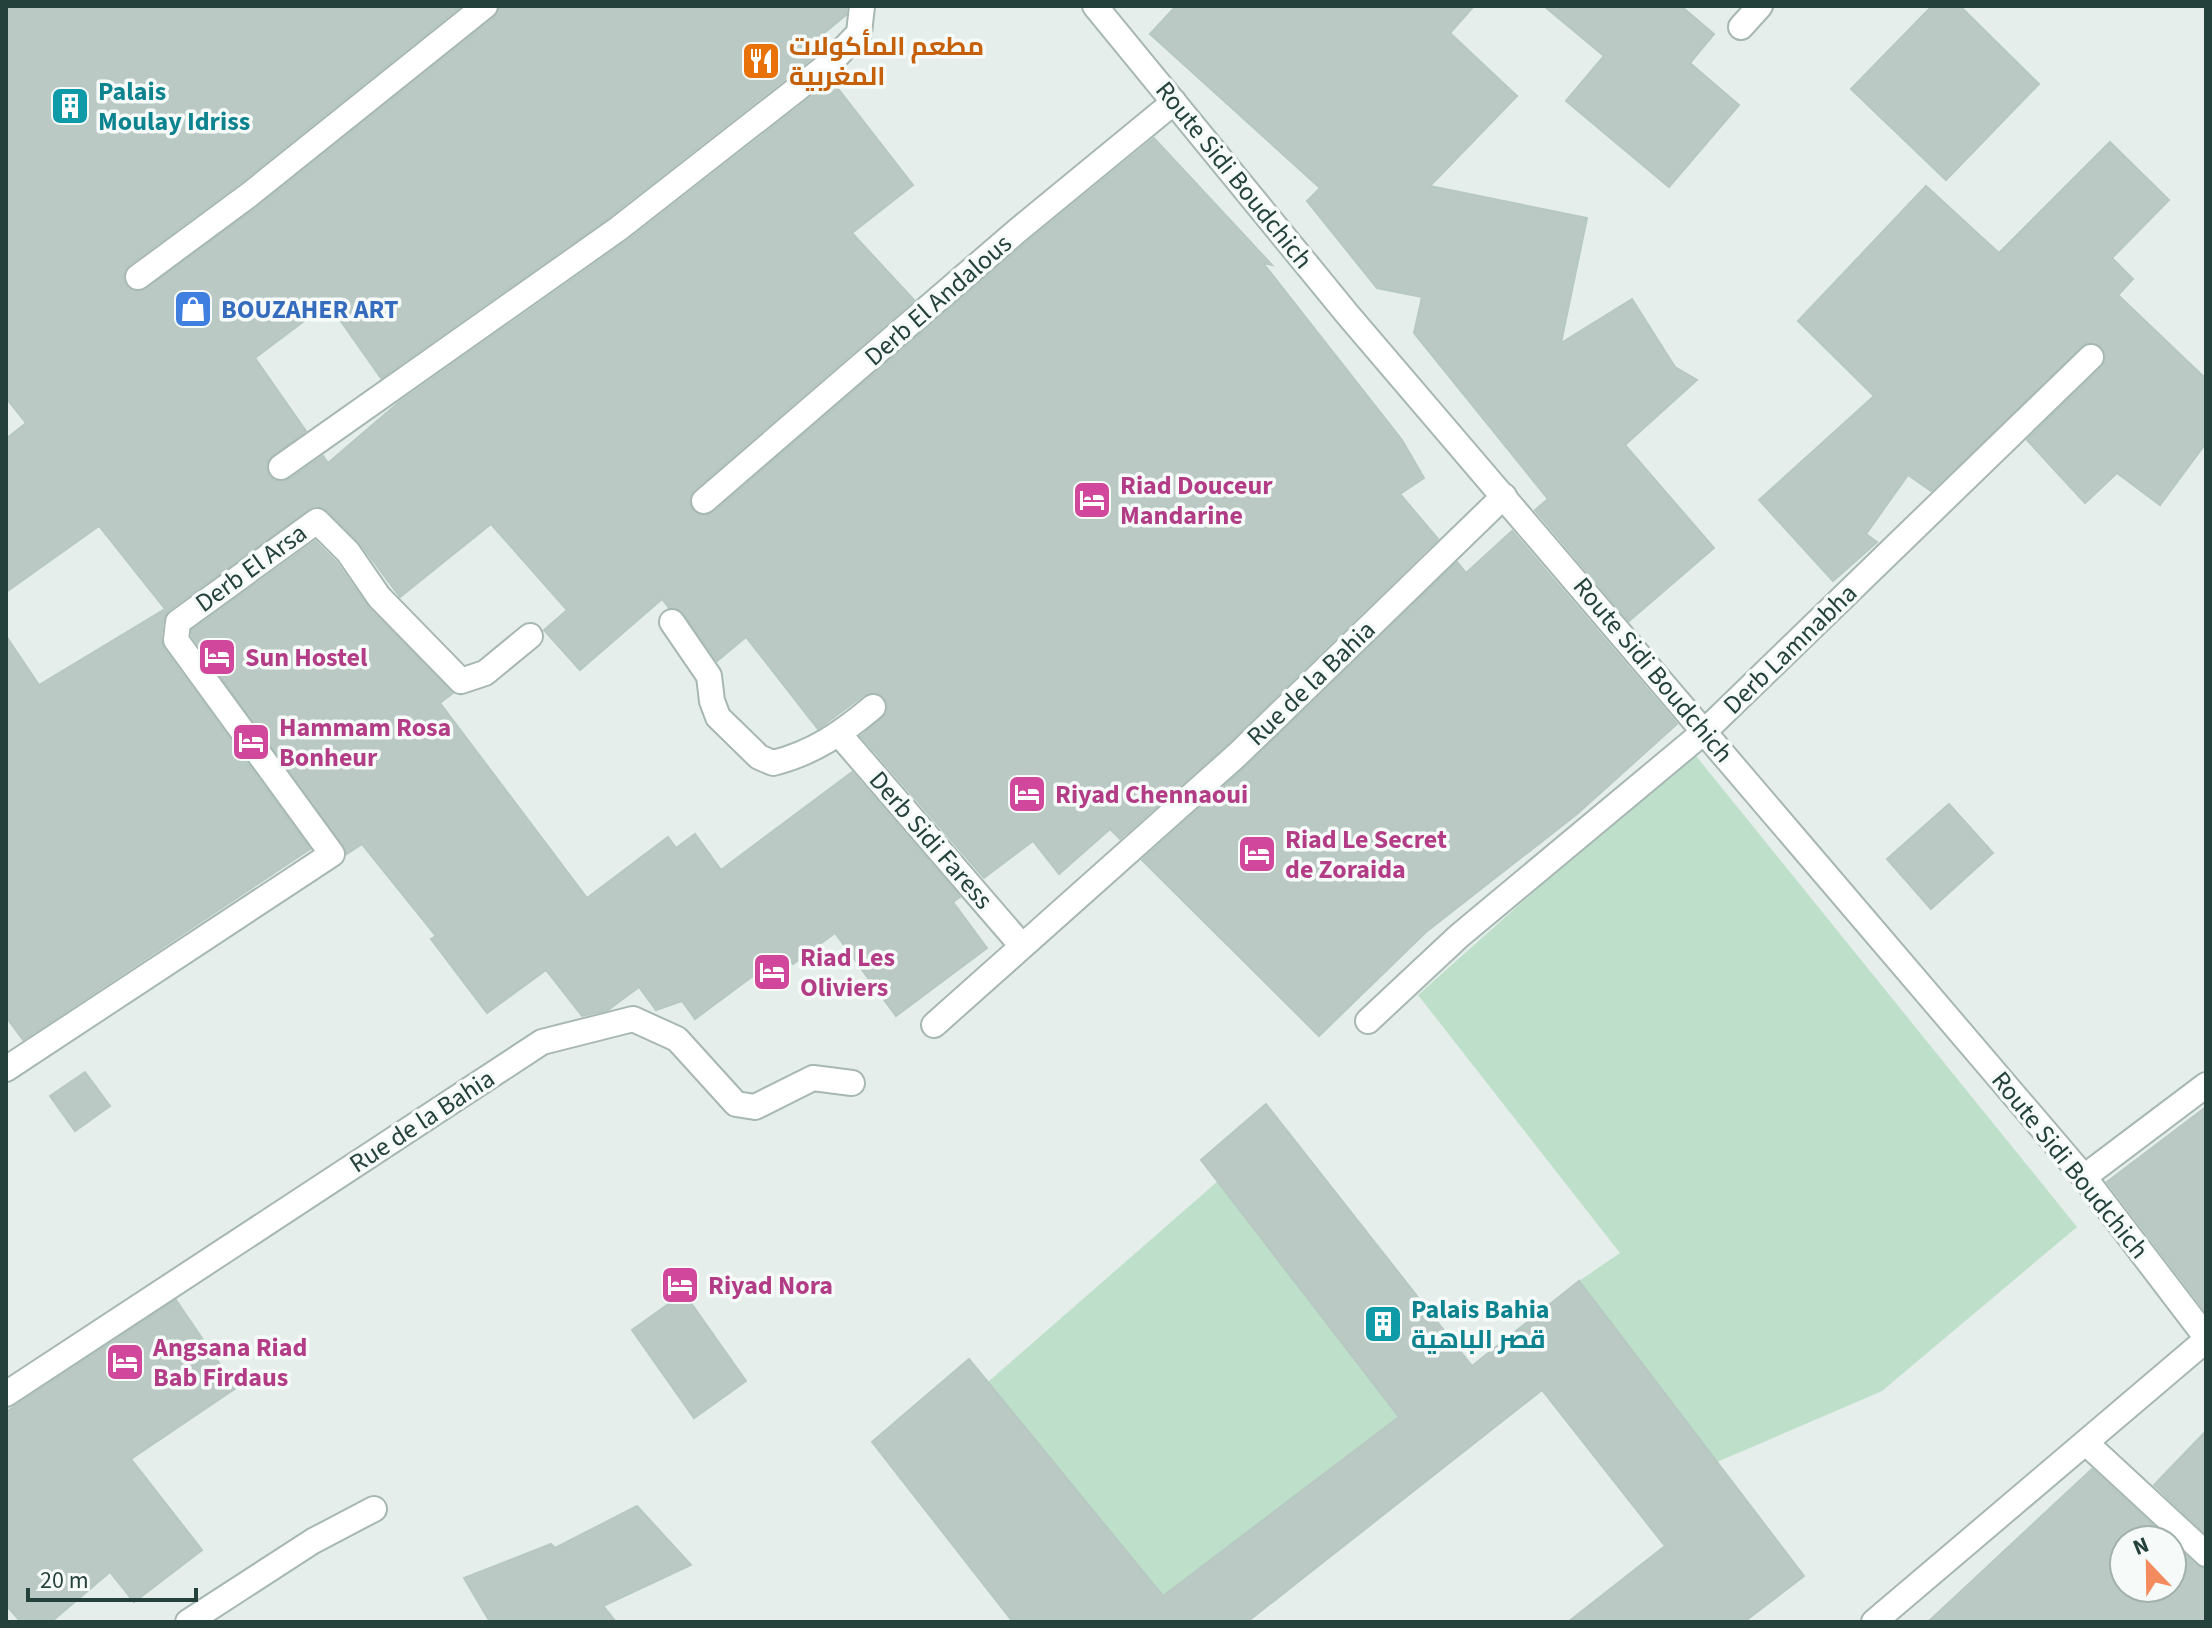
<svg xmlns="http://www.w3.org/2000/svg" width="2212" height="1628" font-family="'Source Sans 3',Cairo,sans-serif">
<rect width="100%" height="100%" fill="#e5eeeb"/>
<g fill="#bedfc9">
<path d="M1692,751L2077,1227L1882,1391L1717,1462L1579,1281L1620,1253L1418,995Z"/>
<path d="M1218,1181L1399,1417L1163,1596L988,1382Z"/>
</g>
<g fill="#bac9c4" stroke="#b7c8c2" stroke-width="2">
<path d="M6,6H461L240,183L129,265L123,279L126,286L139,292L258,207L494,18L500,6H847L846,15L806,48L813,57L609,217L381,378L328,303L255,358L306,431L268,460V475L275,481L290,479L323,456L328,463L398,403L627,241L832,81L913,185L852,233L914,300L694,490L689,503L693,511L706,516L714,512L1027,242L1154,138L1272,265L1263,263L1402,440L1424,478L1400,494L1438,539L1227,744L1120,839L1110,829L1059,874L1033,841L984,878L861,736L887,713L888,704L879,693L864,695L818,729L746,637L717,661L684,614L669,608L662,599L580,670L544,630L567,610L491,524L400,597L359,542L327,510L314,506L169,610L163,620L161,638L164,649L310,849L23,1040L6,1017V636L39,685L165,609L99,526L6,592V439L26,423L6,398Z"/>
<path d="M1176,6H1474L1450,33L1517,96L1430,186L1587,218L1561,343L1632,299L1675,367L1697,380L1625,445L1714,548L1629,621L1535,510L1548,499L1414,333L1422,297L1377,288L1307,201L1320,188L1150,34Z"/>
<path d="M1544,6H1681L1714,34L1690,63L1739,105L1669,187L1566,101L1604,56Z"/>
<path d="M1932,6H1960L2039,84L1946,180L1851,89Z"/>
<path d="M2110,142L2169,200L2112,258L2133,279L2118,295L2206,379V443L2160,505L2117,473L2085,503L2027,440L2102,367L2106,354L2102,347L2087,343L1931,491L1908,475L1866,534L1877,542L1833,581L1759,500L1874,396L1798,321L1926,186L1999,253Z"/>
<path d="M1512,531L1677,724L1577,814L1426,932L1319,1036L1142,860L1247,766L1457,562L1466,573Z"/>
<path d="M315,541L336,562L368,607L453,693L440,703L587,898L668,837L676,848L695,834L721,870L852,772L960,897L953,902L987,948L896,1016L835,933L793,964L785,952L695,1019L682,1001L656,1010L639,987L608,1010L582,1016L546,970L487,1013L431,939L436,936L362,844L347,854L192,636V630Z"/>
<path d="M1949,804L1993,853L1931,909L1887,859Z"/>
<path d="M85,1072L110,1106L75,1131L50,1096Z"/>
<path d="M1266,1104L1472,1366L1579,1281L1804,1576L1744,1622H1568L1665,1546L1542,1390L1247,1622H1013L872,1442L969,1359L1163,1596L1399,1417L1201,1160Z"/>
<path d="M2206,1107V1312L2107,1182Z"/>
<path d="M684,1293L746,1381L694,1418L632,1330Z"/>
<path d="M176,1300L236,1388L131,1459L202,1550L134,1602L110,1572L51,1622H21L6,1605V1412Z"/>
<path d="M2206,1431V1534L2154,1485Z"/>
<path d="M2092,1469L2169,1540H2124V1588H2172V1543L2196,1565L2206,1569V1622H1928Z"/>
<path d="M637,1506L691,1565L603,1606L616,1622H490L464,1578L551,1544L555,1548Z"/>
</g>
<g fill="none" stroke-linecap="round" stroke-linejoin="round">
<defs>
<g id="service">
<path d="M1741,27L1760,6"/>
<path d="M138,277L249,195L485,6"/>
<path d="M281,467L618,229L829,64L859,33L862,6"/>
<path d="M704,501L1017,231L1174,102"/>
<path d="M672,622L709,676L712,701L718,717L759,757L773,763C813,753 842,733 873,707"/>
<path d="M840,735L1022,946"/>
<path d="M1368,1021L1459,936L1705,731L2091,357"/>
<path d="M934,1025L1237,755L1504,496"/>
<path d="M6,1069L332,854L176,640L178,622L317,521L348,552L379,597L461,681L485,673L530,636"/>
<path d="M2084,1177L2206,1085"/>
<path d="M6,1394L542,1042L633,1019L677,1039L736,1104L755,1107L813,1078L852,1083"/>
<path d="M2086,1443L2206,1554"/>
<path d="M188,1622L313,1541L374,1509"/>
</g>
<g id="minor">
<path d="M1095,6L1348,315L2084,1177L2206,1337"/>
<path d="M1874,1622L2206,1340"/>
</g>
</defs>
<use href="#service" stroke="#a7b7b3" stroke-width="28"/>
<use href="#minor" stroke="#a7b7b3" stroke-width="28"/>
<use href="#service" stroke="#fff" stroke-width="24"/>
<use href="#minor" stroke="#fff" stroke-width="24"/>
</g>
<defs>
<symbol id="restaurant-square" viewBox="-11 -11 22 22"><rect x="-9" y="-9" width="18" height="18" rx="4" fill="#e8710a" stroke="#f6fbf9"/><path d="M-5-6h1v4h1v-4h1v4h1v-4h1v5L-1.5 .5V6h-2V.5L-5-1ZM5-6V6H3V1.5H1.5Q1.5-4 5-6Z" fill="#fff"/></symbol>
<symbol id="building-square" viewBox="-11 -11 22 22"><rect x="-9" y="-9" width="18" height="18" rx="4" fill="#0f9aa8" stroke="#f6fbf9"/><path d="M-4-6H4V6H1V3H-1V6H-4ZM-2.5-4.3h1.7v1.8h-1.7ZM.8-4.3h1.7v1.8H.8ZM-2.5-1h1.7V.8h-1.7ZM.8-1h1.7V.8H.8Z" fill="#fff"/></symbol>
<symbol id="shop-square" viewBox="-11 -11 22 22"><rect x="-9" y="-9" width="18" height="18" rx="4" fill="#3f7fe0" stroke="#f6fbf9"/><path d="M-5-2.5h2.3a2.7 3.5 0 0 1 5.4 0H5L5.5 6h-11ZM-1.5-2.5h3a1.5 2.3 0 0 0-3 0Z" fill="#fff"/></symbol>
<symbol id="hotel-square" viewBox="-11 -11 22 22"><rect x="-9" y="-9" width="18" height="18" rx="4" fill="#d1479c" stroke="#f6fbf9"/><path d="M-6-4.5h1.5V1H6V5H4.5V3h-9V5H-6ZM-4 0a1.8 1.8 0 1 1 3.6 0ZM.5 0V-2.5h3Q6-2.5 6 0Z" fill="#fff"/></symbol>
</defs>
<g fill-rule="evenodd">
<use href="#restaurant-square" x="739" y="39" width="44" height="44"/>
<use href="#building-square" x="48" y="84" width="44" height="44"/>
<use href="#shop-square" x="171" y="287" width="44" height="44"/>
<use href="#hotel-square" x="1070" y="478" width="44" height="44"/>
<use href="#hotel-square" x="195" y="635" width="44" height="44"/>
<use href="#hotel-square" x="229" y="720" width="44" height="44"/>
<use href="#hotel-square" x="1005" y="772" width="44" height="44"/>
<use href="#hotel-square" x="1235" y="832" width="44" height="44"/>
<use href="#hotel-square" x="750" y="950" width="44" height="44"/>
<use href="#hotel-square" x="658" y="1263" width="44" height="44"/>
<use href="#building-square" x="1361" y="1302" width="44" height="44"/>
<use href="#hotel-square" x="103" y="1340" width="44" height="44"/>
</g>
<g text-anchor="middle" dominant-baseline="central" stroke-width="7" stroke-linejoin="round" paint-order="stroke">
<g font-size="26" font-weight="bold" fill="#c56008" stroke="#f6fbf9" text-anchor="start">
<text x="789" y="46">مطعم المأكولات<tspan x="789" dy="30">المغربية</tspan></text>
</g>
<g font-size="26" font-weight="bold" fill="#0d838f" stroke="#f6fbf9" text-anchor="start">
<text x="98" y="91">Palais<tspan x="98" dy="30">Moulay Idriss</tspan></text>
<text x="1411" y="1309">Palais Bahia<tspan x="1411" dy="30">قصر الباهية</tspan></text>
</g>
<g font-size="26" fill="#24413b" stroke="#f6fbf9">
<text transform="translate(1234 175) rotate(51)">Route Sidi Boudchich</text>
<text transform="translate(938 300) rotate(-41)">Derb El Andalous</text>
<text transform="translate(251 568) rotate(-36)">Derb El Arsa</text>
<text transform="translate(1790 649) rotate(-44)">Derb Lamnabha</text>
<text transform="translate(1653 670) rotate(50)">Route Sidi Boudchich</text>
<text transform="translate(1311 683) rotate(-44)">Rue de la Bahia</text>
<text transform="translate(931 840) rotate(49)">Derb Sidi Faress</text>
<text transform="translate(422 1121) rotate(-33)">Rue de la Bahia</text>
<text transform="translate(2070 1165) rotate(51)">Route Sidi Boudchich</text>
</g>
<g font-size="26" font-weight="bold" fill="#366cbe" stroke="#f6fbf9" text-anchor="start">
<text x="221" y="309">BOUZAHER ART</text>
</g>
<g font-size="26" font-weight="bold" fill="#b23c85" stroke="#f6fbf9" text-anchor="start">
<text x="1120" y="485">Riad Douceur<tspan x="1120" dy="30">Mandarine</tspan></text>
<text x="245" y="657">Sun Hostel</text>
<text x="279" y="727">Hammam Rosa<tspan x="279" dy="30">Bonheur</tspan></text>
<text x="1055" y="794">Riyad Chennaoui</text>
<text x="1285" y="839">Riad Le Secret<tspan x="1285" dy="30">de Zoraida</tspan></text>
<text x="800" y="957">Riad Les<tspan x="800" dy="30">Oliviers</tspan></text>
<text x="708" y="1285">Riyad Nora</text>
<text x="153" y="1347">Angsana Riad<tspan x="153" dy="30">Bab Firdaus</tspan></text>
</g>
</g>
<rect width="2212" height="1628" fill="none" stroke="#24413b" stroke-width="16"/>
<g transform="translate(2148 1564) rotate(338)"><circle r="38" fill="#f6fbf9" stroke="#a2b1ad" stroke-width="2"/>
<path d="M0-6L14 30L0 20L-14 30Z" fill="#f38b5e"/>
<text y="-12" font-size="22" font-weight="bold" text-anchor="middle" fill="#24413b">N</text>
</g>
<path d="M28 1588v12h168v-12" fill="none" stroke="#24413b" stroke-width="4"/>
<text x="40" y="1588" font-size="24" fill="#24413b" stroke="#f6fbf9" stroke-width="6" paint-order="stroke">20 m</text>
</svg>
